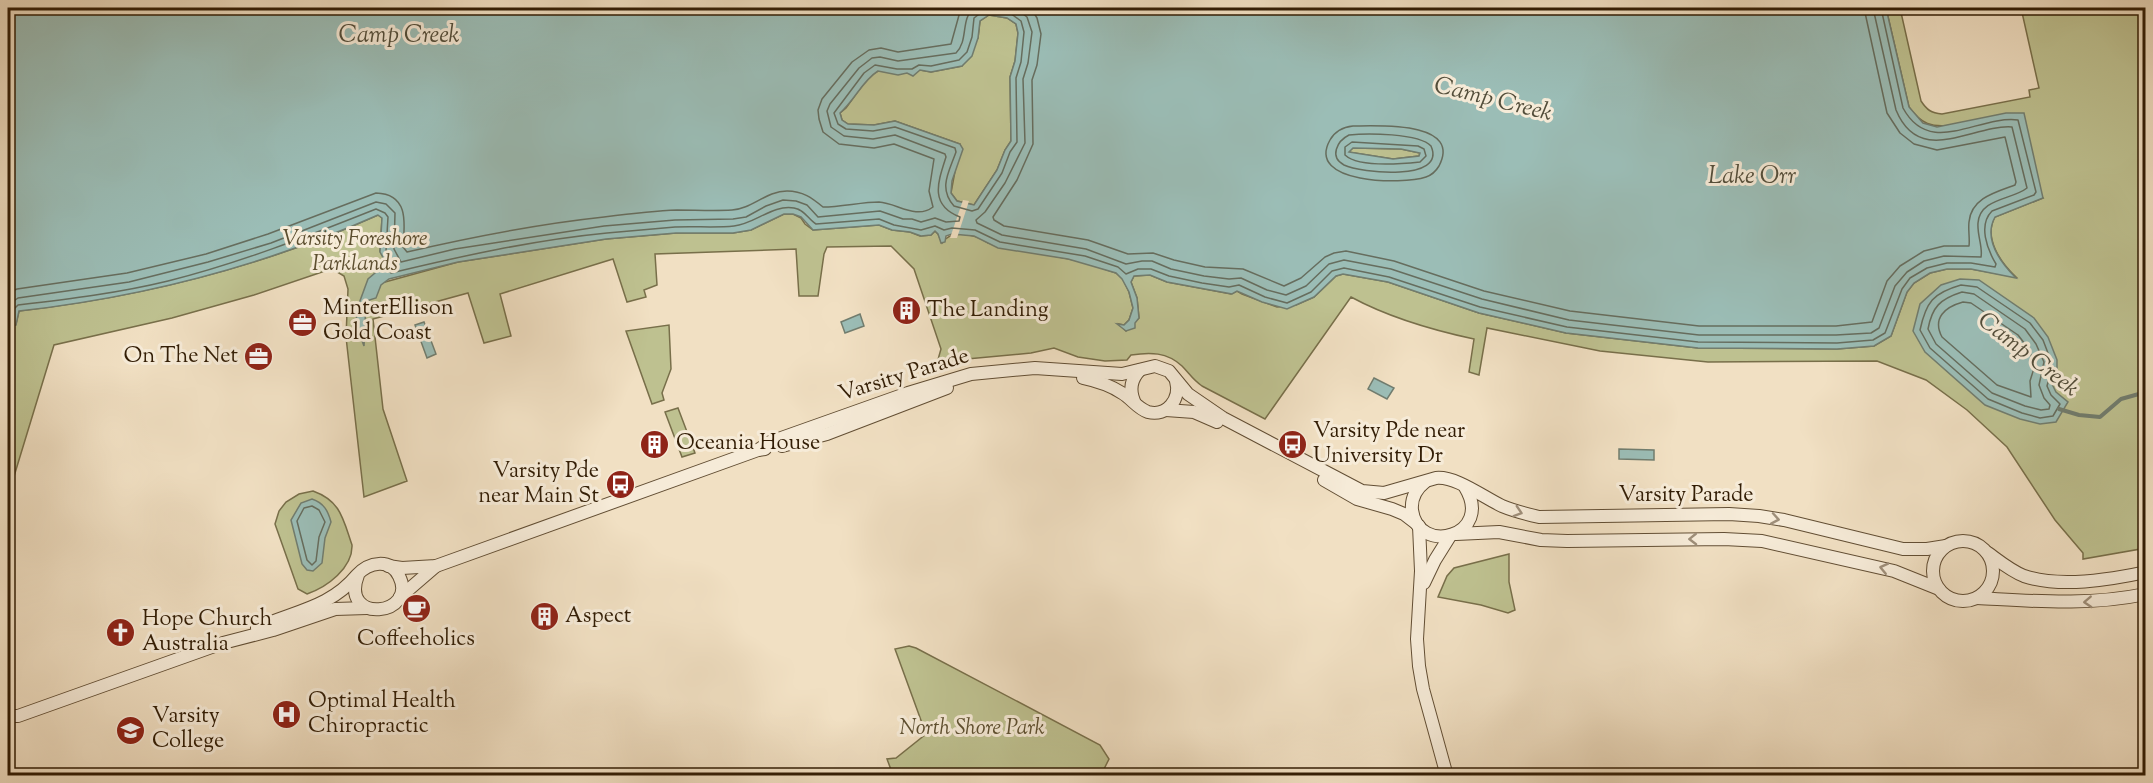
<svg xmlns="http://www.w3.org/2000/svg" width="2153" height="783" font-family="'Sorts Mill Goudy',serif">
<rect width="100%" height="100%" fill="#f1e0c3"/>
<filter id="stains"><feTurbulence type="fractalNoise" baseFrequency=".00333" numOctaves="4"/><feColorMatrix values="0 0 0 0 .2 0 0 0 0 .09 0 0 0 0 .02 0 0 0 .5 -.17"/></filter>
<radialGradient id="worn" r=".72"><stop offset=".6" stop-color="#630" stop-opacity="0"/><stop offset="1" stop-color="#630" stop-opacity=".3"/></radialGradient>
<g fill="#bec190" stroke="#786f4a" stroke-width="1.5">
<path d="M1886,8H1900L1921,101C1927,110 1931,113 1942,114L2030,97L2029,90L2039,88L2021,8H2145L2146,548L2083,559V553L2055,520L2007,447L1967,410L1926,380L1877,361L1708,362L1600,351L1487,328L1479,375L1469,372L1474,339C1432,330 1388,317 1351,297L1265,419L1202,386C1193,380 1189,373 1182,366C1167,352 1150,352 1131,355L1127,360L1105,361L1078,357L1054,348L1031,353L956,360L948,364L937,363L941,349L914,269L891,246L827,247L824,254L818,296H799L796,249L655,254L657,285L644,290L646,297L627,302L613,259L500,294L511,336L484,343L468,293L373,319L383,409L407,481L364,497L346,337L348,289L344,276L334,270L325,271L254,295L172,318L54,345L8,496V355L12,349L8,345V326L16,324L19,311C143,297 264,266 378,215L382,218L380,251L385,261L382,267L385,282L458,262L606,239L676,233H733L751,230L784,214H793L801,218L805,224L813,230L879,225L892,230L910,232L920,236L931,235L935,231L938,234L942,243C951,229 975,234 988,243L1084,262L1116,273L1123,279L1129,292L1133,308L1129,320L1124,325L1119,324L1126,331L1139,318L1137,298L1131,282L1134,276L1150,275L1167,282L1231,294L1237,291L1242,294L1277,307L1296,305L1314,297L1336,276L1343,274L1388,282L1479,313L1566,333L1698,348L1837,349L1874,346L1891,336L1907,292L1914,283L1930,273L1947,269H1971L2016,277C2001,263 1983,238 1995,217L2043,198L1952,125C1932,128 1921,124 1909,107Z"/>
<path d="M989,15L1007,18L1016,24L1018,33L1015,61L1010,77L1011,141L1005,150L997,170L974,205L957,201L951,193L960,144L895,121L874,125L848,124L842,120L840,113L846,108L869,76L878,71L907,73L920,70L931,72L962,66L978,38L980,21Z"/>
<path d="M1353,148L1401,149L1420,153L1419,156L1393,159L1348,152Z"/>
<path d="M669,325L671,369L662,393L664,400L652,404L626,331Z"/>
<path d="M678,408L695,453L682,457L665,412Z"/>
<path d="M313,491C341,501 343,519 352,545C353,568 327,587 307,594L298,589L275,524L279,511L286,502L299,494Z"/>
<path d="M1509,554V582L1515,610L1508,613L1481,605L1438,597L1447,576L1454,568Z"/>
<path d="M909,646L916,648L1100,745L1109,759L1101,775H893L887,759L896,758L926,734L895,649Z"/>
</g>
<g fill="#9bbdb6" stroke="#717d6f" stroke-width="1.5" fill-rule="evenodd">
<path d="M8,8H1886L1909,107L1923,123L1937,127L2006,113H2024L2043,198L1995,217C1983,239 2001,263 2016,278L1971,269H1947L1930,273L1914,283L1907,292L1891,336L1874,346L1837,349L1698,348L1566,333L1479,313L1388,282L1343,274L1336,276L1314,297L1287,309L1262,302L1237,291L1232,294L1167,282L1150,275L1134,276L1131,282L1137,298L1139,318L1135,323V328L1126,331L1117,324L1124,325L1129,320L1133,308L1129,292L1122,279L1116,273L1068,259L998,248L974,236L952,234L946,236L945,242L941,243L938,234L935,231L931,235L921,236L910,232L892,230L879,225L813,230L801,217L793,214H784L751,230L733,233H676L606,239L458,262L389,279L381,285L376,298L366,301L364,346L356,325L357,309L368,279L382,267L385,261L380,252L382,218L378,215C263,266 144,297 19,311L16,325L8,326ZM989,15L1007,18L1016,24L1018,33L1015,61L1010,77L1011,141L1005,150L997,170L974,205L957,201L951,193L952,181L963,149L960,144L895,121L874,125L848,124L842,120L840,113C855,100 862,81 878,71L898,75L907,73L913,76L920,70L931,72L962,66L972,56L978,38L980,21ZM1353,148L1401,149L1420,153L1419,156L1393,159L1349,152Z"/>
<path d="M1960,279L1979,280L2034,318L2048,337L2057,360V373L2052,384L2056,392L2068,402L2056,422L2040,424L2020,419L1985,405L1925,352L1913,331L1920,304L1941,285Z"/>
<path d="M860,314L864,326L845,333L841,322Z"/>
<path d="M424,322L436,354L427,358L415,325Z"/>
<path d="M1374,378L1394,388L1387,399L1368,389Z"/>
<path d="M1619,449L1654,450V460L1619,459Z"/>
<path d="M312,499C324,503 328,511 331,522L325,538L322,563L313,571L307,570L302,564L291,520L301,503Z"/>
</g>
<path fill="#f1e0c3" d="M963,200L969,201L957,238H950Z"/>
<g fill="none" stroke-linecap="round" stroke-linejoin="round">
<g stroke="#666d5e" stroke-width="1.5">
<path d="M1015,8L1027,17L1032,32L1028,63L1023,79L1025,143L1005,183L985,212L976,220L977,223L1002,235L1086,249L1126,264L1142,261H1152L1171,269L1204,276L1229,279L1241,278L1267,290L1286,295L1306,286L1329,264L1344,260L1391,269L1482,299L1569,320L1699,335H1836L1871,333L1879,328L1895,286L1907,272L1924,261L1944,256L1981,257C1983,247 1977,235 1978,223C1980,198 2012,200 2027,188L2012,127C1973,124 1920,168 1896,110L1873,8"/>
<path d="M1031,8L1037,18L1041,34L1037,65L1032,80L1033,144L1017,180L993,217L994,220L1004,226L1088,240L1128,254L1153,253L1174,260L1205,267L1243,269L1284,286L1301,278L1325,257L1334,253L1346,251L1394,261L1484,291L1570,311L1699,326H1836L1872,322L1887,281L1900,266L1924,251L1944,246H1969C1970,239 1968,230 1969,222C1971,198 1996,192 2015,185L2016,182L2005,137L1937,150L1914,144L1900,133L1887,113L1864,8"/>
<path d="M986,9H996L1010,13L1021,21L1024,32L1021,62L1016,78L1017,142L1010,152L1002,173L978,209L972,211L954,206C938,188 949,172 956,152L955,148L895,127L873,131L846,129L838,124L834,113L864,73L875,65L897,69H912L919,65L931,66L959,60L967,52L972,37L974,18Z"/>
<path d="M1353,126C1374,126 1463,120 1439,166C1436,171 1432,175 1426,177C1403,185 1305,184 1330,140C1335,131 1343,127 1353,126Z"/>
<path d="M1349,135C1366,133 1419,133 1431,146C1447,182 1360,173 1344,165C1329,157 1337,141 1349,135Z"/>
<path d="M1352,142L1418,146L1424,149L1426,156L1420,162C1401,164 1359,168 1345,155V147Z"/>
<path d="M1961,285L1977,287L2030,323L2043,340L2051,361V371L2047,386L2051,395L2060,404L2053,416L2040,418L2022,413L1988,399L1930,348L1920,330C1926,302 1933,293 1961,285Z"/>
<path d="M1962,292L1974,294L2025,329L2036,344L2044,362L2039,385L2044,398L2050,405L2049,409L2041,410L2025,406L1992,393L1936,344L1928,329C1932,307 1940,299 1962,292Z"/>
<path d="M8,293L17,289L127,273L206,254L268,234L376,193C409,194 405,223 403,247L407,252C472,237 538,224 604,217C628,214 653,211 677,210C695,210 714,211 732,210C752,209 766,191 787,191C803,191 812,198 823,207C841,207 862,202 879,202C897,203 916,220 933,207L929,191L934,159L894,144L874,148L839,144L823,132L819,119L818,110L822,99L852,62L869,50L881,48L898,52L951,44L961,8"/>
<path d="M1963,302L1971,303L2018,335L2028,348L2035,365L2030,381L2031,397L1997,385L1942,337C1932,318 1945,307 1963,302Z"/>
<path d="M8,305L18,298L129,282L208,262L271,243L376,202L386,204L395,213L394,249L401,262L455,249L604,226L675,220L733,219L746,217L766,206L783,200L796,201L807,205L818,217L880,211L903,219H912L921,222L935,218L946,222L959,221L960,217C929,205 938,182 946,157L945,154L895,135L873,139L844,136L831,127L827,111L830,104L859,68L872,58L880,57L898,61L956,53C969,40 960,19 974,8"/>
<path d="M8,320L11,319L14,309L18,305C69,299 119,293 168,281C240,263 308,236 376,209L385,213L388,217L386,251L390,261L388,270L391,273C462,256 534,240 607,233C629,231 652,229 675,227C695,226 715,228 734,226C755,224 773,204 794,208C805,210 808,219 816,224L879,219L894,225L921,230L935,226L944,230L952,228L975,230L1000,242L1085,256L1118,267L1126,274L1138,269H1151L1169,276L1202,283L1229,287L1239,285L1265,297L1287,303L1311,292L1332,271L1344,268L1389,277L1480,307L1567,327L1698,342L1837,343L1873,340L1885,333L1902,289L1910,278L1927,268L1947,263H1971L1995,267L1996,264C1987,249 1978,225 1992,211L2034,195L2036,192L2018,120C1978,115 1930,158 1903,108L1881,8"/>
<path d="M312,506L319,510L325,522L319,537L316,561L312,565L307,560L297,521L304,508Z"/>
</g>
<path stroke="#717d6f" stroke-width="4" d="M2059,409L2079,415L2100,417L2121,399L2146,392"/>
<defs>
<g id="tertiary">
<path d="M1083,378C1097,381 1110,385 1122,393C1131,398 1138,409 1148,412C1167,417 1181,399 1176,381"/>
<path d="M1134,401C1129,389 1131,379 1140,370"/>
<path d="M1166,410L1194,412L1217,422"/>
<path d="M782,446L827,434L947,388"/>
<path d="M758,450L770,442L908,393L971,374L1035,368L1122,374L1155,366L1169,371L1188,394L1223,418L1362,491L1384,493L1436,478C1456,476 1483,497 1502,506C1514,511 1526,514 1539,517L1729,514L1759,516L1784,520L1903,549H1927L1946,546"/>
<path d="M1324,480L1357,499L1392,509L1404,514L1417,524"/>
<path d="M1425,482C1416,489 1411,499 1412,510C1418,557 1495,536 1465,487"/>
<path d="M1419,526L1421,571L1417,639L1419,666L1423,689L1447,776"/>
<path d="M1456,534L1499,532L1541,540L1567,541L1724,539L1762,541L1894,571L1939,589"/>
<circle cx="1963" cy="571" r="30"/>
<path d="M1988,553C1999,561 2011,571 2024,576C2060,588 2109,580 2146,572"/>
<path d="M388,566L402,568L436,566L758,450L765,449"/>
<path d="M1424,583L1435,560L1450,536"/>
<path d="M400,597L436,566"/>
<path d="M1977,598C2035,601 2087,606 2146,594"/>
<path d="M257,628C294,611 330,608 357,575C369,562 390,558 399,576C419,616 339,625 358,575"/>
<path d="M8,716H18L223,643L273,630L335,609L367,608"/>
</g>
</defs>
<use href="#tertiary" stroke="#624e34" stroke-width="14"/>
<use href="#tertiary" stroke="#f6ebd8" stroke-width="12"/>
</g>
<defs><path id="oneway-chevron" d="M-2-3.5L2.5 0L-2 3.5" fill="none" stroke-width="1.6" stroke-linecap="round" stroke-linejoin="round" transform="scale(1.5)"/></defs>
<g stroke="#9e8e79">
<use href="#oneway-chevron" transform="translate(1518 512) rotate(18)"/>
<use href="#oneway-chevron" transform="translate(1775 519) rotate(10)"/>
<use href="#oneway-chevron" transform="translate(1693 539) rotate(179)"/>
<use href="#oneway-chevron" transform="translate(1884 568) rotate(-167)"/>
<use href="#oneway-chevron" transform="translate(2088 602) rotate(177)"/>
</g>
<defs>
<symbol id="building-disc" viewBox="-11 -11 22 22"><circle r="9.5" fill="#8f2418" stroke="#f6ebd8"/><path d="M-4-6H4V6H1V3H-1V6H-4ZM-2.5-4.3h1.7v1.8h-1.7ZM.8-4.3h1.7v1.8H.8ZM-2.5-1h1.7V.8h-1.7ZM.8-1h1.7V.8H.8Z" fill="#fff"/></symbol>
<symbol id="office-disc" viewBox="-11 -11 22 22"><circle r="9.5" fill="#8f2418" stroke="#f6ebd8"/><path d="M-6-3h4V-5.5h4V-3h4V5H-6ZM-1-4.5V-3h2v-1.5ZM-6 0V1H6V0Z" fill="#fff"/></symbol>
<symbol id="bus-disc" viewBox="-11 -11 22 22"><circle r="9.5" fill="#8f2418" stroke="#f6ebd8"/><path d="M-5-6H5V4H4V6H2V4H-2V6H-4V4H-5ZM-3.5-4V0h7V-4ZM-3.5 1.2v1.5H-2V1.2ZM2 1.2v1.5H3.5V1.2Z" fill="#fff"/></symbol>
<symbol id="cafe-disc" viewBox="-11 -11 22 22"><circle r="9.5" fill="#8f2418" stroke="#f6ebd8"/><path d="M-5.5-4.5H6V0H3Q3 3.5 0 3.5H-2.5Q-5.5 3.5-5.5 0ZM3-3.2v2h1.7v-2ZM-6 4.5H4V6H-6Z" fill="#fff"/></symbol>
<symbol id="church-disc" viewBox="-11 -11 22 22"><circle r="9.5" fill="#8f2418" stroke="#f6ebd8"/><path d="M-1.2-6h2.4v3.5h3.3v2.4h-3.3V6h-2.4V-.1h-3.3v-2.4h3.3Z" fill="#fff"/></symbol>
<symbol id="hospital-disc" viewBox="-11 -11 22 22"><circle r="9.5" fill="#8f2418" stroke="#f6ebd8"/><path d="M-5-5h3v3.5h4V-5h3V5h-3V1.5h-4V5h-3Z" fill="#fff"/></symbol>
<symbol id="school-disc" viewBox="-11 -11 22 22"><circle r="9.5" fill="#8f2418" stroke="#f6ebd8"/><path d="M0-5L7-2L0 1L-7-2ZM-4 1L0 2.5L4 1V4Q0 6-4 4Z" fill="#fff"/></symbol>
</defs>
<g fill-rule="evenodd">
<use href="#building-disc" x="890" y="294" width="33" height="33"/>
<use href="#office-disc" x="286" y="306" width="33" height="33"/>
<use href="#office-disc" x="242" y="340" width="33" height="33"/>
<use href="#building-disc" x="638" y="428" width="33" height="33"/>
<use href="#bus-disc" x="1276" y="428" width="33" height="33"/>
<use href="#bus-disc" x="604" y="468" width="33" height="33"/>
<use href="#cafe-disc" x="400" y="592" width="33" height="33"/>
<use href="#building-disc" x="528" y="600" width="33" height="33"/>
<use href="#church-disc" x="104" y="616" width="33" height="33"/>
<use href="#hospital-disc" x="270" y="698" width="33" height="33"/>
<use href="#school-disc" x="114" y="714" width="33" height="33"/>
</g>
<g text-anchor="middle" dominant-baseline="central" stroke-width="6" stroke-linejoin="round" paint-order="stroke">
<g font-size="22" font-style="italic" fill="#5c4e2f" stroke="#f6ebd8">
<text x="355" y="240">Varsity Foreshore<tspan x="355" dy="25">Parklands</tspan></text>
<text x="972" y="729">North Shore Park</text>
</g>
<g font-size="22" fill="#321d05" stroke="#f6ebd8" text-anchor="start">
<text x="323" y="309">MinterEllison<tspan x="323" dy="25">Gold Coast</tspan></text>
<text x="927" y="311">The Landing</text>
<text x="238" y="357" text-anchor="end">On The Net</text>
<text x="1313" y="432">Varsity Pde near<tspan x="1313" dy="25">University Dr</tspan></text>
<text x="676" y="444">Oceania House</text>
<text x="599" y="472" text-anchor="end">Varsity Pde<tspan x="599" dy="25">near Main St</tspan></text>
<text x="565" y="617">Aspect</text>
<text x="142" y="620">Hope Church<tspan x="142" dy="25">Australia</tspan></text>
<text x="416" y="640" text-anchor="middle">Coffeeholics</text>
<text x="308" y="702">Optimal Health<tspan x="308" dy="25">Chiropractic</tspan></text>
<text x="152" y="717">Varsity<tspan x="152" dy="25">College</tspan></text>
</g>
<g font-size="22" fill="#321d05" stroke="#f6ebd8">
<text transform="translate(904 376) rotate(-17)">Varsity Parade</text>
<text x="1686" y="496">Varsity Parade</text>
</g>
<g font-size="24" font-style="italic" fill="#524d3a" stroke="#f6ebd8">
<text x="399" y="36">Camp Creek</text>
<text transform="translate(1493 100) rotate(14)">Camp Creek</text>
<text x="1752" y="177">Lake Orr</text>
<text transform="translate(2028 355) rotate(38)">Camp Creek</text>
</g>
</g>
<rect width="2153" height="783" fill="none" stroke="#f1e0c3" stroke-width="30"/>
<rect x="9" y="9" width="2135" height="765" fill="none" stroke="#321d05" stroke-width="3"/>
<rect x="15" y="15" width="2123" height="753" fill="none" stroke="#321d05" stroke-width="1.5"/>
<rect width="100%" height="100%" filter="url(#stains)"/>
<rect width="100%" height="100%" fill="url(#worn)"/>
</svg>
